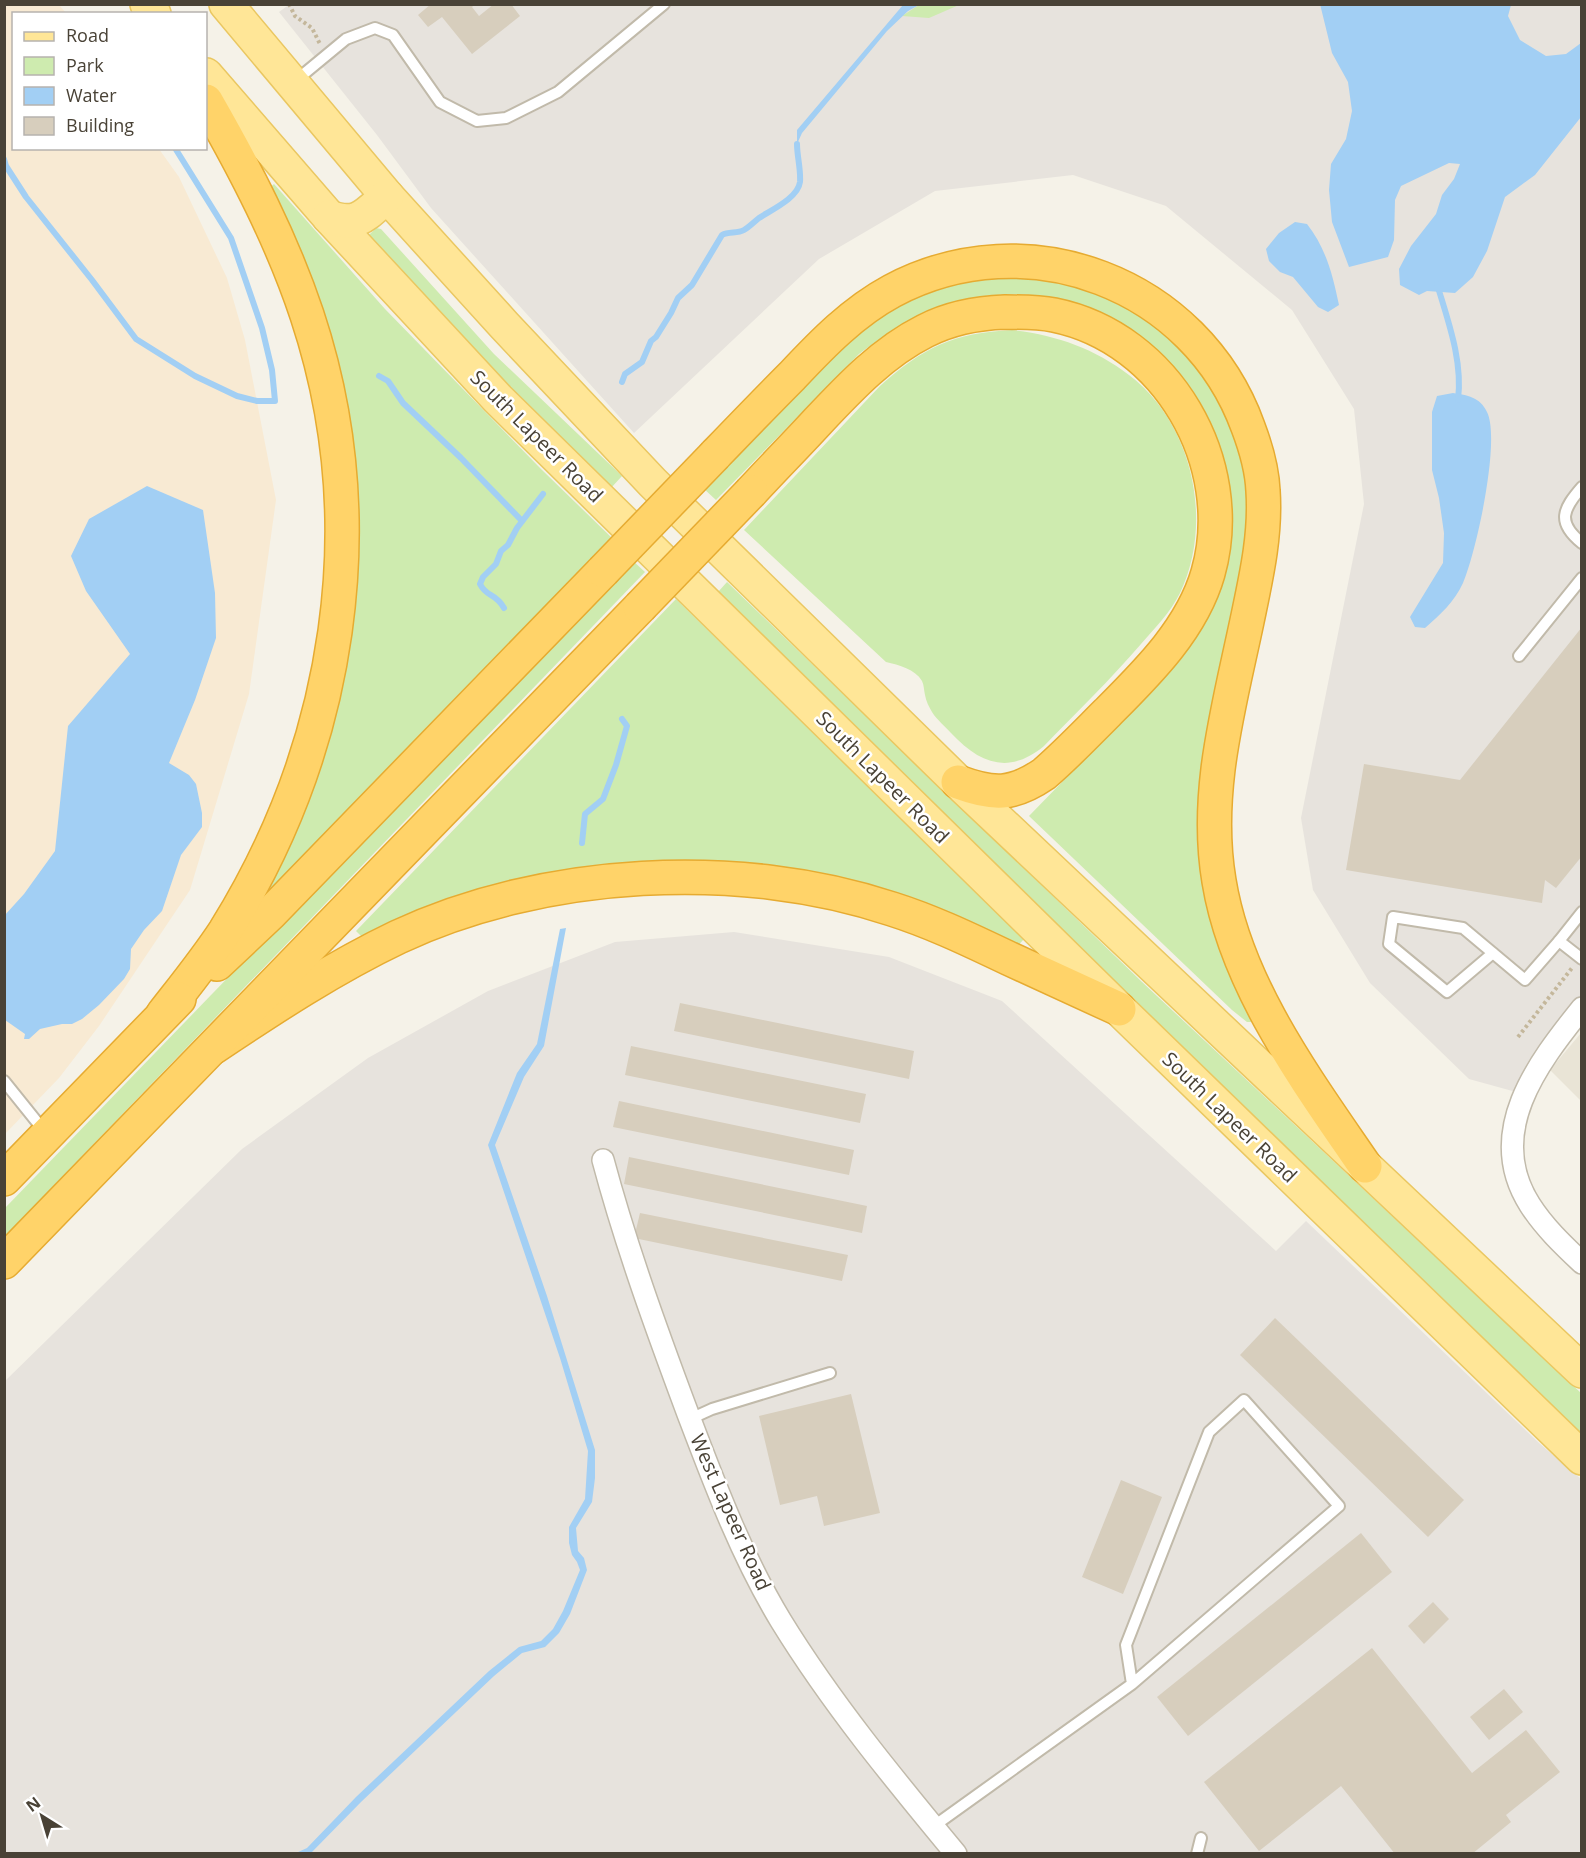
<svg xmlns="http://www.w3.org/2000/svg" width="1586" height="1858" font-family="'Open Sans',sans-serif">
<rect width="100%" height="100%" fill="#f5f2e8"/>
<path fill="#e9e4d6" d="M1581,1033V1101L1550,1070Z"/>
<path fill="#f8ead3" d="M4,5H59L66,13L14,14V148L159,149L179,177L227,278L245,340L276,500L249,694L190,890L99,1026L59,1078L5,1134Z"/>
<g fill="#e7e3dd">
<path d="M290,4L1581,5V997L1538,1051L1516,1092L1469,1079L1370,983L1313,890L1301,818L1364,504L1354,409L1292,310L1166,206L1073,175L935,191L819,259L634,433L431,208L377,135L279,12Z"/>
<path d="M734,932L889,957L1002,1001L1276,1251L1306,1221L1539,1443L1581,1479V1853L5,1854V1381L242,1149L368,1058L488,991L615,942Z"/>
</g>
<g fill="#ceebaf">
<path d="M919,5H959L929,18L902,16Z"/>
<path d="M274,184L385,309L541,469L612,538L265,900L258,893L353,570L267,190Z"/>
<path d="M376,228L381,229L494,354L622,476L611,488L500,381L368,236Z"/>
<path d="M1035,275L1120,300L1192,353L1239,433L1254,515L1212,731L1253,1022H1247L1232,1010L1029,816L1173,668C1197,636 1219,603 1228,564C1246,477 1207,376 1130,331C1118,324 1104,320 1092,315C1077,309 1061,300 1045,297C1019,292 989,294 963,300C924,309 891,330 859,354L716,500L703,488L862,325L944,283Z"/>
<path d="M1012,330C1055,335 1094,348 1129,375C1193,423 1214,522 1180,593C1170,613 1155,628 1141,644C1110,680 1077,712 1044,746C1009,775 980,764 951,733C945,726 937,720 932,712C929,707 926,701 925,695C924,691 924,685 922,681C915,669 899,665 886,662L744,530L880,386C924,347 953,333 1012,330Z"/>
<path d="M632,560L645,572L5,1236V1208Z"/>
<path d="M727,582L1142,982L1581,1393V1435L1130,997L718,592Z"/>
<path d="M676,599L1024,939L1014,950L731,866L364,939L356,931Z"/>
</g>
<g fill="#a2cff4">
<path d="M1320,4L1511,5L1508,16L1520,40L1546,56L1566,54L1581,43V117L1535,175L1505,197L1487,251L1473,277L1455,293L1427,291L1419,295L1400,285L1399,269L1411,246L1436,214L1442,195L1454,179L1460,164L1449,163L1401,186L1395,200L1394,240L1388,257L1349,267L1332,222L1329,190L1331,164L1346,139L1352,111L1348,82L1332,53Z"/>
<path d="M903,5H919L908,11L887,31L802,133L797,144V130Z"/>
<path d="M1295,222L1307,224C1326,248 1333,276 1339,305L1328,312L1318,307L1293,277L1280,272L1269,261L1266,249L1279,233Z"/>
<path d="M1453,393C1467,395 1480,397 1487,412C1501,440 1476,553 1463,583C1455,601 1440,615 1425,628L1415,627L1410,617L1443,563L1444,533L1439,498L1432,470V412L1437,396Z"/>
<path d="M147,486L203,510L215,593L216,638L195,700L169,763L189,775L196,784L202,813V827L181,855L162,911L144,930L131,949L130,969L124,979L99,1005L82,1019L72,1024H62L40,1029L29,1039H24L25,1034L5,1020V915L24,894L55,851L68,726L130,654L86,591L71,556L89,519Z"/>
<path d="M566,928L544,1046L524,1077L495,1145L547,1296L595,1450V1478L592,1502L576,1528L578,1551L584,1558L587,1570L570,1614L559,1633L545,1647L522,1653L494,1676L361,1802L311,1853H296L307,1848L356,1797L489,1671L519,1647L541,1641L553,1629L563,1611L580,1570L577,1562L572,1555L569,1543V1527L585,1499L588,1451L560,1358L488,1145L517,1073L537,1044L560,929Z"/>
</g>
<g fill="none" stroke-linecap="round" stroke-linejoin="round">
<g stroke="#a2cff4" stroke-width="6">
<path d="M4,159L6,166L26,197L92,280L136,339L195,376L237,396L257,401H275L272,370L262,328L231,238L175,148"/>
<path d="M1437,284C1448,321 1463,361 1458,400"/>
<path d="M379,376L388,381L403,403L461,458L522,521"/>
<path d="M622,382L625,374L642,362L651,341L656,337L671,313L678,298L692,285L722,235C729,231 737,234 744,230C749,227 754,222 759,218C771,210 798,198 800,182C801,170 797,156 797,144"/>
<path d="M504,608C495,592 487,598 480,584L483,577L496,564L501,551L508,545L517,528L543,494"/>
<path d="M582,843L585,814L603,799L616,765L627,726L622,719"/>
</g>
</g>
<g fill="#d7cebd">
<path d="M431,4H475L472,7L479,16L494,4H511L520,16L472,54L442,17L428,27L418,15Z"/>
<path d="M1582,627V856L1556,888L1545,880L1542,903L1346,870L1364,764L1460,780Z"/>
<path d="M680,1003L914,1051L909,1079L674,1031Z"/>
<path d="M631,1046L866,1094L860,1123L625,1075Z"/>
<path d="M619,1101L854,1150L849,1175L613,1127Z"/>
<path d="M629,1157L867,1206L862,1233L624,1184Z"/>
<path d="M640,1213L848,1255L842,1281L634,1238Z"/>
<path d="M1275,1318L1464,1500L1428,1537L1240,1355Z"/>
<path d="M851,1394L880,1513L824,1526L817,1496L780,1505L759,1416Z"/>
<path d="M1121,1480L1162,1497L1123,1594L1082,1577Z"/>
<path d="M1361,1533L1392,1572L1188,1736L1157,1697Z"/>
<path d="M1433,1602L1449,1619L1424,1644L1408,1626Z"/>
<path d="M1372,1648L1472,1773L1526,1730L1560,1772L1506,1815L1511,1822L1472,1854H1395L1341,1786L1259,1851L1204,1782Z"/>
<path d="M1504,1689L1523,1712L1489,1740L1470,1717Z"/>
</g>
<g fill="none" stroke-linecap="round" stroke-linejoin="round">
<defs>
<g id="service">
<path d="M294,82L346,39L375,28L393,35L440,102L477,121L506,118L558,92L664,4"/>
<path d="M1582,487C1563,509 1556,522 1582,543"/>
<path d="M1519,656L1582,578"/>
<path d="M1582,912L1559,941L1582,959"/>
<path d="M1493,953L1447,992L1389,944L1393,917L1463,928L1525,980L1559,941"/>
<path d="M4,1081L45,1132"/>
<path d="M690,1419L712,1409L830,1373"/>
<path d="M934,1826L1132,1684L1126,1645L1209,1432L1244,1400L1339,1506L1132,1684"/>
<path d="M1197,1854L1201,1838"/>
</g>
<g id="minor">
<path d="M1582,1008C1537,1064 1484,1133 1530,1205C1544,1227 1563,1245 1582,1263"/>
<path d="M603,1160C626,1246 657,1331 688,1414C715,1485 742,1557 781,1621C832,1704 894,1779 956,1854"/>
</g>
<g id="primary">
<path d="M147,4L154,14"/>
<path d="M226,4L387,196L504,325L653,483L958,782L1582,1371"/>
<path d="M206,75L329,217L498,399L1119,1009L1582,1458"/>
<path d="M329,217C358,228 366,214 387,196"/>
</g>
<g id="motorway">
<path d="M715,455C741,428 766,402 792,376C822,344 853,312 892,291C1027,219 1196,283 1248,427C1256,448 1262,468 1263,491C1266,535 1256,578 1247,621C1229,707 1204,793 1219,881C1236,986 1307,1081 1365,1166"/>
<path d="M751,492C773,468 796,445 818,421C850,387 883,352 925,331C950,318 977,313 1005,312C1021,312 1038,312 1054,315C1167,338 1239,463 1208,573C1192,629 1147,673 1107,713C1086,734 1066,755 1044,774C1012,796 993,795 958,782"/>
<path d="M217,964L270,914L603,571"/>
<path d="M163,1014C184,987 206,960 225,931C340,746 376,523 307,315C282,240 245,169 206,101"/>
<path d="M214,1047C274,1007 333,968 398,937C543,869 740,858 892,909C933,922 970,940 1008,958C1045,975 1082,992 1119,1009"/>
<path d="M4,1179L179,999"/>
<path d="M4,1262L640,607"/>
</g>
</defs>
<use href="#service" stroke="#c1baaa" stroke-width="14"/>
<use href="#minor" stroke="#c1baaa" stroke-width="24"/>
<use href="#primary" stroke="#eac761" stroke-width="36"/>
<use href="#motorway" stroke="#e6ab31" stroke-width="36"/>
<g stroke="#c4b79b" stroke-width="4" stroke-dasharray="3 3" stroke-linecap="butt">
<path d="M289,4L295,16L312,28L320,44"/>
<path d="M1518,1037L1572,968"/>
</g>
<use href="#service" stroke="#fff" stroke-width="10"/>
<use href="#minor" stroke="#fff" stroke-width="21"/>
<use href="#primary" stroke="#ffe697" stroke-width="33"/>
<use href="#motorway" stroke="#ffd369" stroke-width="33"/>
<defs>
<g id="motorway-bridge">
<path d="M603,571L715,455"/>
<path d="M640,607L751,492"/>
</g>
</defs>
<use href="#motorway-bridge" stroke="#e6ab31" stroke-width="36" stroke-linecap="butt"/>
<use href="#motorway-bridge" stroke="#ffd369" stroke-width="33"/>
</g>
<g text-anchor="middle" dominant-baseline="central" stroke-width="5" stroke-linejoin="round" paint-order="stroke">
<g font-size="20" fill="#494236" stroke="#fff">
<text transform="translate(537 436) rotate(45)">South Lapeer Road</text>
<text transform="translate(883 777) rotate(45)">South Lapeer Road</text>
<text transform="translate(1230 1117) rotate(44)">South Lapeer Road</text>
<text transform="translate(731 1512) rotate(66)">West Lapeer Road</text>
</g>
</g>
<rect width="1586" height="1858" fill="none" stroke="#494236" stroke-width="12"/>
<rect x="12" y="12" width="195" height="138" fill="#ffffff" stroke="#b6b3af" stroke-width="1.5"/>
<rect x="24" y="32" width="30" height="9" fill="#ffe697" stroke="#b6b3af" stroke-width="1.5"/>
<text x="66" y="42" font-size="18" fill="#494236">Road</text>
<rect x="24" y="57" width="30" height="18" fill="#ceebaf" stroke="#b6b3af" stroke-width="1.5"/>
<text x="66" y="72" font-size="18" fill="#494236">Park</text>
<rect x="24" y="87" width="30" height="18" fill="#a2cff4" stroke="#b6b3af" stroke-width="1.5"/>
<text x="66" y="102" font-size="18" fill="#494236">Water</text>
<rect x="24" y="117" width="30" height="18" fill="#d7cebd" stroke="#b6b3af" stroke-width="1.5"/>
<text x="66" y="132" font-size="18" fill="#494236">Building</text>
<g transform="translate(42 1816) rotate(323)" stroke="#ffffff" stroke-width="4.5" paint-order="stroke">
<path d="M0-4.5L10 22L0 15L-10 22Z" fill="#494236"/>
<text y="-9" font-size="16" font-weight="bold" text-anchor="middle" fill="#494236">N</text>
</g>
</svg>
